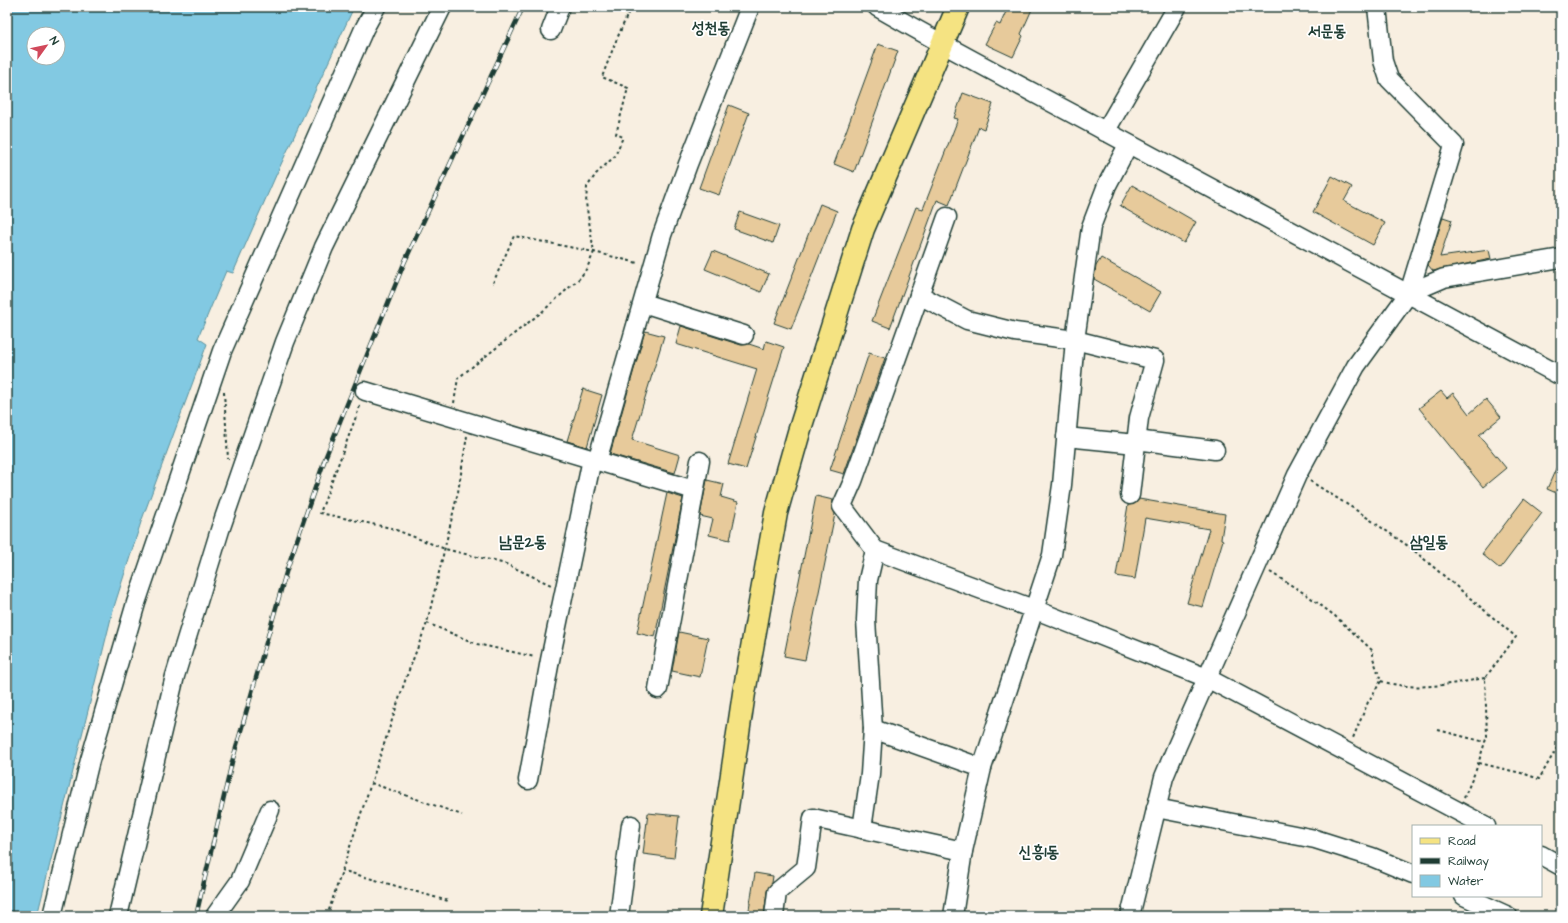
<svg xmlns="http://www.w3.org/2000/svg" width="1568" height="923" font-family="'Architects Daughter','Poor Story',sans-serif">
<rect width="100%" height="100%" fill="#f8efe1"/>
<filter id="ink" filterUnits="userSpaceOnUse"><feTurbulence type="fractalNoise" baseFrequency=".025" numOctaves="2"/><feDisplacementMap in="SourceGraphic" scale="8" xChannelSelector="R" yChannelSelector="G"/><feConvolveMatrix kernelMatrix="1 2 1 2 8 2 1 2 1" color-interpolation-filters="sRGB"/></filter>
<g filter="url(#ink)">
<path fill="#82c9e2" stroke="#5a919c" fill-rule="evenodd" d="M7,7H354L277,173L233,273L226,271L198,338L207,344L141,522L113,610L37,916H7ZM34,34H58V58H34Z"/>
<g fill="#e7ca9b" stroke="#1f3d34">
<path d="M1008,7H1033L1021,34L1023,36L1013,57L985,44L996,23L1000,25Z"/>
<path d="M878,44L898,51L854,172L834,164Z"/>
<path d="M963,93L993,104L984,129L979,127L949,205L937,200L890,328L872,321L916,207L923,209L958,119L954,118Z"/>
<path d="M729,105L749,113L719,195L699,188Z"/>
<path d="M1332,176L1352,187L1344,201L1385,223L1373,245L1313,212Z"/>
<path d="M1132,185L1196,222L1184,243L1120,206Z"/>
<path d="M820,204L837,211L791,329L774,323Z"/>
<path d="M740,212L779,226L773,243L734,229Z"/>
<path d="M1443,217L1452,220L1440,257L1489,250L1491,259L1433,271L1428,265Z"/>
<path d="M713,251L769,274L761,292L705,269Z"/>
<path d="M1101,258L1161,292L1150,311L1094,279L1096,266Z"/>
<path d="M681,326L741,345L749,344L764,349L766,341L784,347L746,469L728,464L757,369L676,344Z"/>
<path d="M645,331L664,336L632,440L680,455L675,473L610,454Z"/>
<path d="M869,353L885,358L844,474L830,470Z"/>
<path d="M583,389L602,395L587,447L567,441Z"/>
<path d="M1441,391L1447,398L1453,393L1469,414L1486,399L1501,417L1479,435L1506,468L1483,487L1419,408Z"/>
<path d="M1561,457V495L1547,489Z"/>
<path d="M707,480L724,484L721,497L738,502L730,540L709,535L713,519L700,516Z"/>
<path d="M667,493L683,498L655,637L637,633Z"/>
<path d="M816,496L833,500L832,508L835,514L805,660L784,656Z"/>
<path d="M1139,499L1225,514L1221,539L1223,540L1203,607L1187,603L1209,529L1145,518L1135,579L1116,576L1128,505L1134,504Z"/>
<path d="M1524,499L1542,513L1500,569L1482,554Z"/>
<path d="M679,632L708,638L700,677L672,671Z"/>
<path d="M648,813L679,816L674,858L643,854Z"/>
<path d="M755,873L773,876L772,883L767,891L764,916H748Z"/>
</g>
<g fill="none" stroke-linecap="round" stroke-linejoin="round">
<defs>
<g id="minor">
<path d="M877,7C951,50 1027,89 1103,130C1255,213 1409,293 1561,376"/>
<path d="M551,30L560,7"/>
<path d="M1105,132L1177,7"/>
<path d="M947,217L853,481L842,506L875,550L1036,610L1207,678L1486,826"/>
<path d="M1409,293L1444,278L1561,258"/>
<path d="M919,295L967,320L1015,332L1075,340L1155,360L1139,418L1130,495"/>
<path d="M643,303L744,335"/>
<path d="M365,391L694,490"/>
<path d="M1066,437L1136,444"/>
<path d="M1136,440L1215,450"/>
<path d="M597,461L662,235L688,164L750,7"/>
<path d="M658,689L700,461"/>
<path d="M873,729L982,768"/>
<path d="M528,780L550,660L592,459"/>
<path d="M1156,808L1315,839L1372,857L1413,874"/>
<path d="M862,829L870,774L873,729L866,620L868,580L875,550"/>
<path d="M1541,855L1561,866"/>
<path d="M1464,896L1508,916"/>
<path d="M52,916L90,760L136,603L222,351L364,29L376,7"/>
<path d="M118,916L175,676L220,530L285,342L324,247L442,7"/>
<path d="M215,916L240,881L270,810"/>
<path d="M619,916L631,825"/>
<path d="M774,916L777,892L806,868L813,818L963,851"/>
<path d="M953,916L963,851L982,768L1052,555L1062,485L1075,340L1091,227L1107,185L1128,145"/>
<path d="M1130,916L1164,777L1177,746L1297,475L1356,366L1409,293L1454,145L1389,79L1383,61L1377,7"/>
</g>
<path id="major" d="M711,916L744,693L776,513L799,432L863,229L958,7"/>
</defs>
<use href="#minor" stroke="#1f3d34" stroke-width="21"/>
<use href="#major" stroke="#1f3d34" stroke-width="25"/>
<g stroke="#1f3d34" stroke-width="2" stroke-dasharray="3 3" stroke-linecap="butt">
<path d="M493,283L514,236L594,252L638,263"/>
<path d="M224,392L228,459"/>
<path d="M454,403L458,378L543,311L580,278L587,268L594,252L586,203L587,187L596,174L615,156L623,137L616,134L628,88L602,77L616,41L630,9L625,7"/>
<path d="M360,406L320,513L391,528L445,549L506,564L551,585"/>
<path d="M1310,481L1359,512L1411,548L1516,637L1485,678L1487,736L1476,770L1464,798"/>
<path d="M1270,572L1307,595L1335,616L1373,651V658L1381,681L1368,702L1353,738"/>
<path d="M427,623L477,644L535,657"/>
<path d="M1381,681C1415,692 1451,684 1485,678"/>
<path d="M1438,730L1485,742"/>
<path d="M1479,763L1525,774L1539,779L1561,741"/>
<path d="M371,783L462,815"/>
<path d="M341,870L448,901"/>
<path d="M327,916L406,678L427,623L458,492L467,436"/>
</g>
<use href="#minor" stroke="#fff" stroke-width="18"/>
<use href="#major" stroke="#f5e382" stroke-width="22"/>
<defs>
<path id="rail" d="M196,916L232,762L287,569L326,456L405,261L523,7"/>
</defs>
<use href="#rail" stroke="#1f3d34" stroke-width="4.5"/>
<use href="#rail" stroke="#fff" stroke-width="3" stroke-dasharray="9" stroke-linecap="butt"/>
</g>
</g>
<g text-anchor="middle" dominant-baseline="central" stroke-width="3.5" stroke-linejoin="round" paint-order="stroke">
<g font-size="16" font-weight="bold" fill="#1f3d34" stroke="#fff">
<text x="711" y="28">성천동</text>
<text x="1327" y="31">서문동</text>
<text x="523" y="542">남문2동</text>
<text x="1429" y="542">삼일동</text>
<text x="1039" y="852">신흥1동</text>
</g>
</g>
<rect width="1568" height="923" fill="none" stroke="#fff" stroke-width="24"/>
<rect x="12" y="12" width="1544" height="899" fill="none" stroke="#1f3d34" stroke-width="1.5" filter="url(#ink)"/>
<rect x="1412" y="825" width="130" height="72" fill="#ffffff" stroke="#a5b1ae"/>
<rect x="1420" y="838" width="20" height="6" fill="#f5e382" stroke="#a5b1ae"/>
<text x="1448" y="845" font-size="12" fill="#1f3d34">Road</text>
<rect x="1420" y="858" width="20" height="6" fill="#1f3d34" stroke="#a5b1ae"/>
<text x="1448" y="865" font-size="12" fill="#1f3d34">Railway</text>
<rect x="1420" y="875" width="20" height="12" fill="#82c9e2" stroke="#a5b1ae"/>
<text x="1448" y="885" font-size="12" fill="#1f3d34">Water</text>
<g transform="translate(46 46) rotate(57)"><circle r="19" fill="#ffffff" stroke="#a5b1ae"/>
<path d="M0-3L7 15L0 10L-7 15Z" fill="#d1495b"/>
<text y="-6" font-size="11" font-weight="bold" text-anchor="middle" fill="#1f3d34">N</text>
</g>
</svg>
